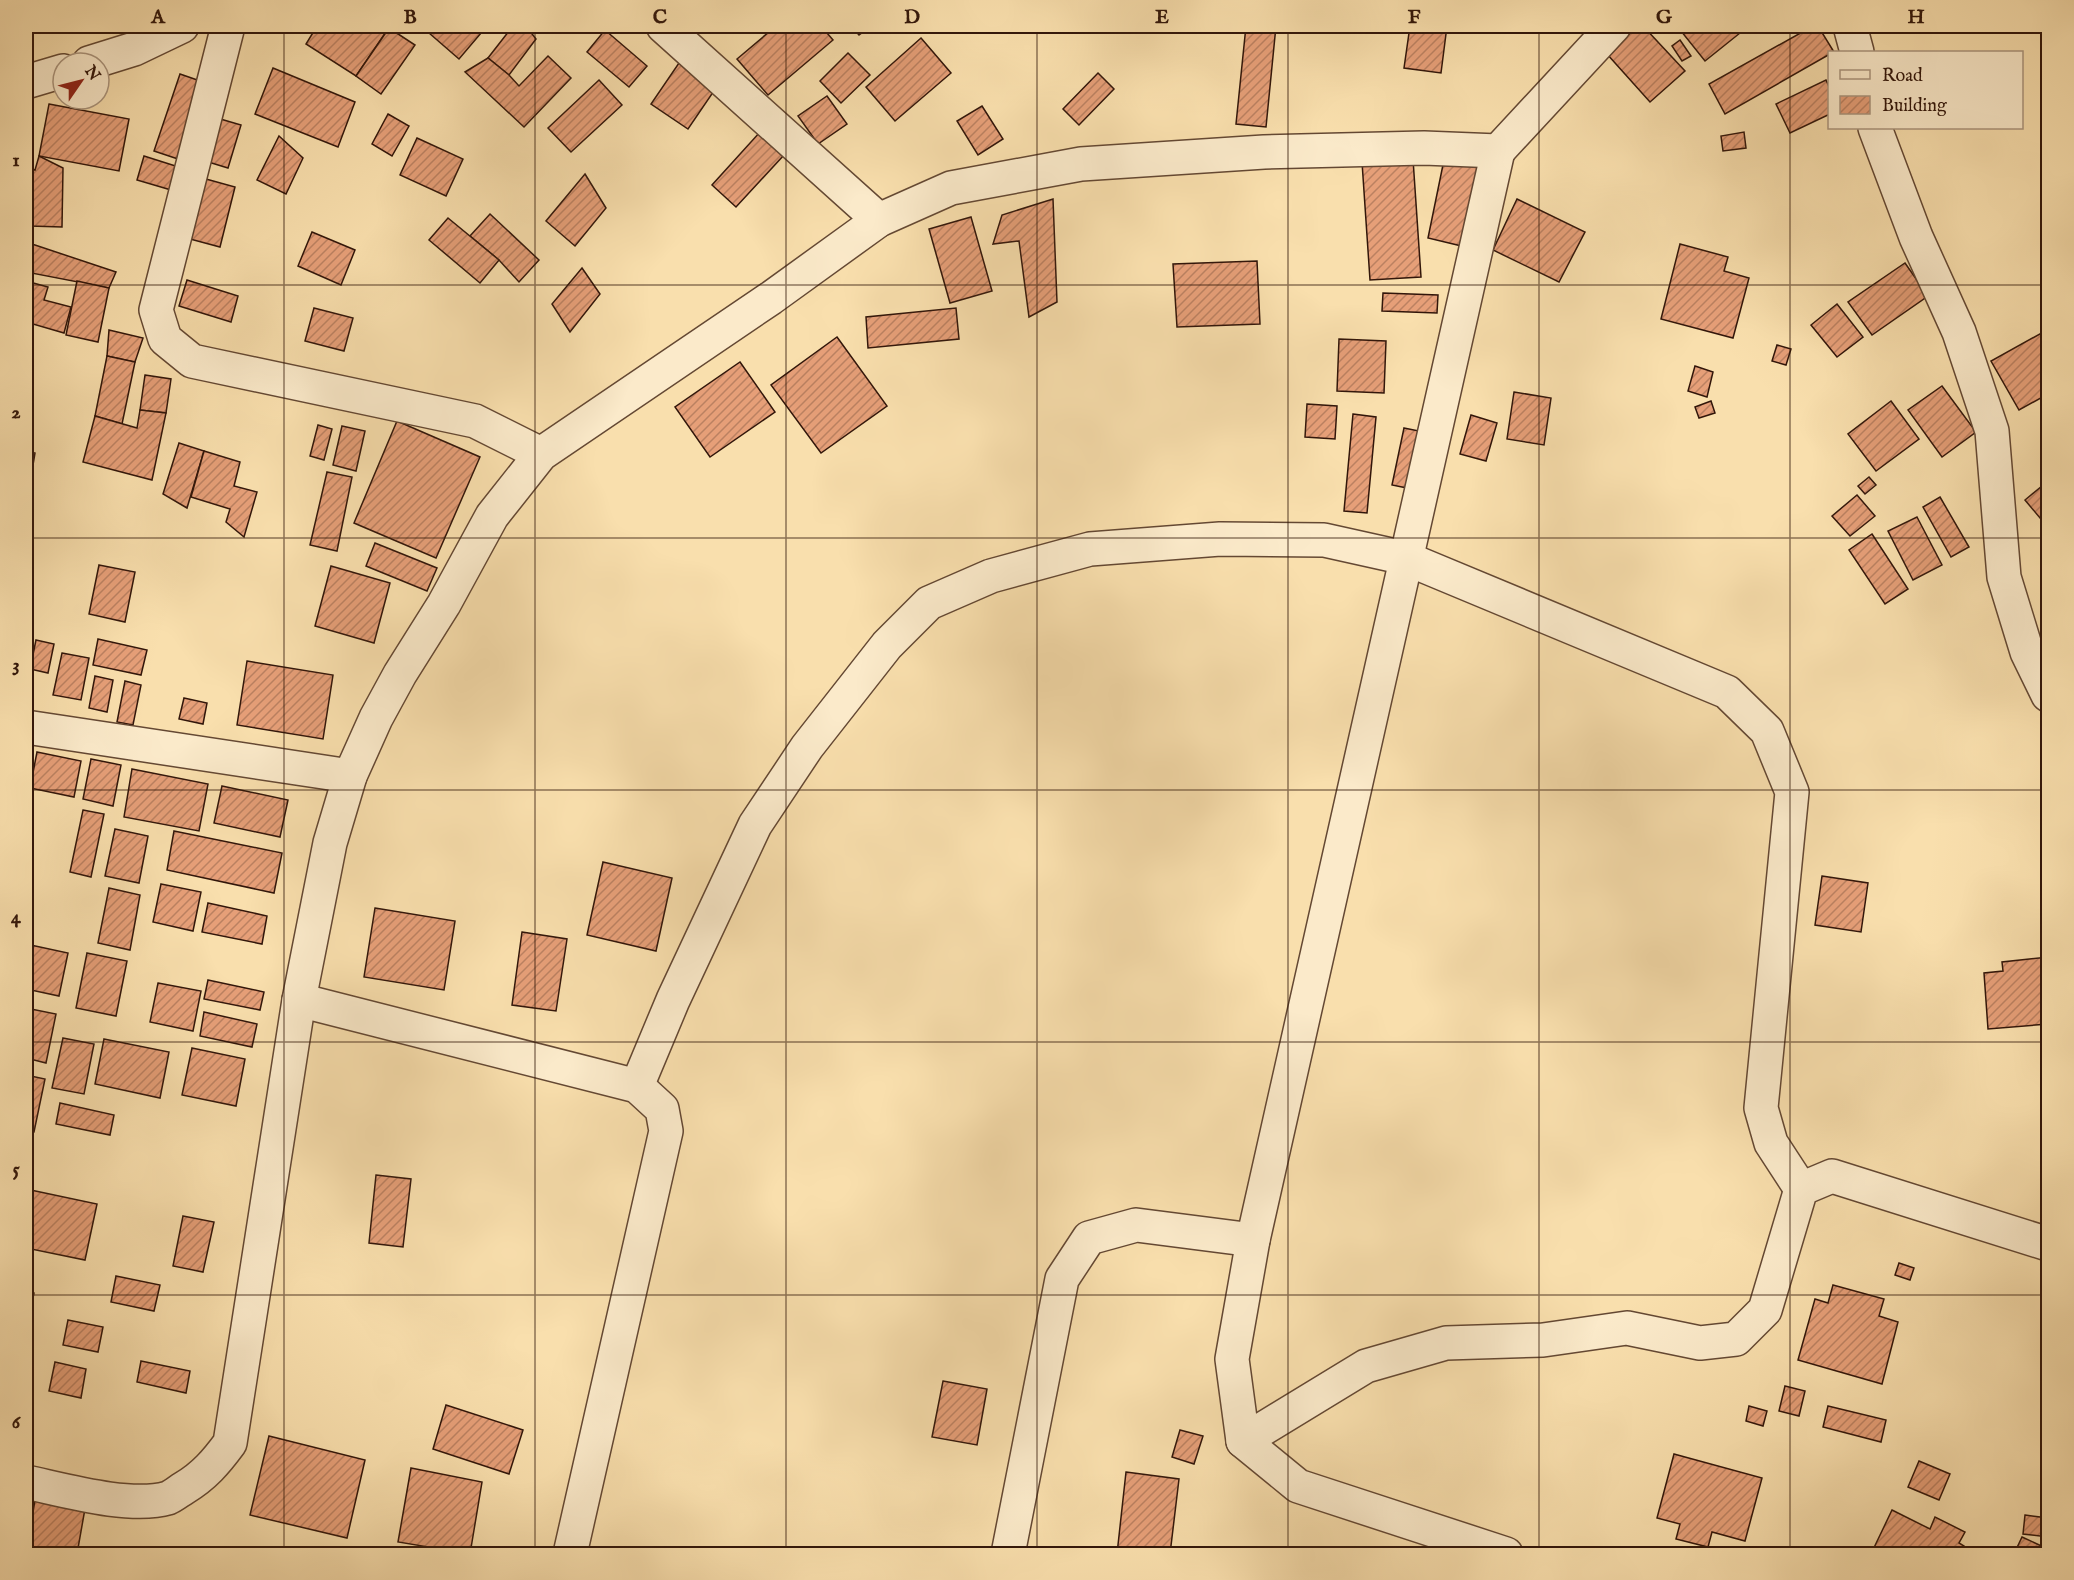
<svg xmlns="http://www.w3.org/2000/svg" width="2074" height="1580" font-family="'IM FELL English',serif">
<defs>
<pattern id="building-hatch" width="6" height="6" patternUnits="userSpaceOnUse" patternTransform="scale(1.5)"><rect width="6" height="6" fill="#e69f78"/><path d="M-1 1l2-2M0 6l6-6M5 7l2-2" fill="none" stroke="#bb8161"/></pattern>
</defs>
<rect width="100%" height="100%" fill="#f9dfad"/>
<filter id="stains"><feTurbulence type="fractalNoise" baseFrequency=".00333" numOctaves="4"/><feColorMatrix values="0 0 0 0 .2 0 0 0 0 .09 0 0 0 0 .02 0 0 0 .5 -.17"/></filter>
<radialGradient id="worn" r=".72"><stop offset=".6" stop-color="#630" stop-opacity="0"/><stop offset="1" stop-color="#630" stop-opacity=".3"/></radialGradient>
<g fill="url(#building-hatch)" stroke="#32160a" stroke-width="1.5">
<path d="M317,26H390L356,76L306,44Z"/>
<path d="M421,26H487L459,59Z"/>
<path d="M513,26H526L536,39L509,75L488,58Z"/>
<path d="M776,26H821L833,40L768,95L737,59Z"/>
<path d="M851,26H871L859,35Z"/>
<path d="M1123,26H1137L1128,32Z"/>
<path d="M1200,26H1242L1241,33L1200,29Z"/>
<path d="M1246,26H1276L1266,127L1236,124Z"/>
<path d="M1410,26H1447L1441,73L1404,68Z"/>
<path d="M1638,26H1643L1685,71L1650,102L1607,54Z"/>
<path d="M1677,26H1734L1740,33L1705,61Z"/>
<path d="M1813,26H1818L1834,52H1830V54L1725,114L1709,84Z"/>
<path d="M2042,26H2048V38Z"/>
<path d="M389,28L415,45L381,94L356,76Z"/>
<path d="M605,30L647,66L629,87L587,52Z"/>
<path d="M921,38L951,73L895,121L866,87Z"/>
<path d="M1680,40L1691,56L1682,61L1672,46Z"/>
<path d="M848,53L870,75L841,103L820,81Z"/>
<path d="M548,56L571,78L524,127L465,72L488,58L509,75L519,86Z"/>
<path d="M681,60L718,85L688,129L651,104Z"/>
<path d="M273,68L355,102L338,147L255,114Z"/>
<path d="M1098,73L1114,89L1079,125L1063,109Z"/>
<path d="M180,74L206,83L181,160L154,151Z"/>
<path d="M599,80L622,105L571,152L548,128Z"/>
<path d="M1826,80L1830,89V114L1790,133L1776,104Z"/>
<path d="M827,96L847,124L818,144L798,116Z"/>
<path d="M49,104L129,119L119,171L39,156Z"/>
<path d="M982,106L1003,139L978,155L957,121Z"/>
<path d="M388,114L409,126L392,156L372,144Z"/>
<path d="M217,118L241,125L228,168L205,161Z"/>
<path d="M760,132L784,155L736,207L712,185Z"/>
<path d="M1744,132L1746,148L1723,151L1721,136Z"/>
<path d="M279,136L303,158L286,194L257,180Z"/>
<path d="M417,138L463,159L446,196L400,175Z"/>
<path d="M1445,155L1487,165L1470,248L1428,238Z"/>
<path d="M39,156L63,168L62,227L30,226L32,210L26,209V168L35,170Z"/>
<path d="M144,156L185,169L178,192L137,180Z"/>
<path d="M1413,159L1421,277L1370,280L1362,162Z"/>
<path d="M585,174L606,208L575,246L546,221Z"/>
<path d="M206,179L235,187L220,247L190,239Z"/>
<path d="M1053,199L1057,302L1029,317L1019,241L993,244L1002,215Z"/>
<path d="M1517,199L1585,232L1559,282L1493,250Z"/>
<path d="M26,209L32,210L27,250H26Z"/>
<path d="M490,214L539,260L519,282L499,260L470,236Z"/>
<path d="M971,217L992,291L950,303L929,229Z"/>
<path d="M448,218L499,260L480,283L429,240Z"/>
<path d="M312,232L355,250L341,285L298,266Z"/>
<path d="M29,243L116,272L109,288L26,272V257Z"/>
<path d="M1680,244L1728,257L1724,271L1749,278L1733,338L1661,319Z"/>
<path d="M1257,261L1260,324L1177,327L1173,264Z"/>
<path d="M1905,263L1928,296L1872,335L1848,302Z"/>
<path d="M582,268L600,294L570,332L552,304Z"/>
<path d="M187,280L238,296L231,322L179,306Z"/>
<path d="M26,281L48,287L44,300L71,307L64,333L26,322Z"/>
<path d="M77,281L109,288L98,342L66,335Z"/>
<path d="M1383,293L1438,295L1437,313L1382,311Z"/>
<path d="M1837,304L1863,337L1837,357L1811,325Z"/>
<path d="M314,308L353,318L344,351L305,341Z"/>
<path d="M956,308L959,339L868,348L866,317Z"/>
<path d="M109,330L143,338L135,362L107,356Z"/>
<path d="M2047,330L2048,394L2019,410L1991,361Z"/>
<path d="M837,337L887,406L821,453L771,385Z"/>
<path d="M1339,339L1386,341L1384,393L1337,391Z"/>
<path d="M1777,345L1791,349L1786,365L1772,361Z"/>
<path d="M107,356L135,362L122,424L95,416Z"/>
<path d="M740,362L775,412L710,457L675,407Z"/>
<path d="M1695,366L1713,372L1707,397L1688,391Z"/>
<path d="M145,375L171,379L166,413L140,410Z"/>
<path d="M1942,386L1976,432L1942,457L1908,410Z"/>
<path d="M1514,392L1551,398L1544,445L1507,439Z"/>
<path d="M1711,401L1715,413L1699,418L1695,407Z"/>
<path d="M1891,401L1919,439L1876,471L1848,434Z"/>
<path d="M1307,404L1337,406L1335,439L1305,437Z"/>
<path d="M140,410L166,413L152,480L83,462L95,416L137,428Z"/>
<path d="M1353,414L1376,417L1367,513L1344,511Z"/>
<path d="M1471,415L1497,423L1486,461L1460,454Z"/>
<path d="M397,421L480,457L436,558L354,523Z"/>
<path d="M318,425L332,429L324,460L310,456Z"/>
<path d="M342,426L365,431L356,471L333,465Z"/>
<path d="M1404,428L1424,432L1412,489L1392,485Z"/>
<path d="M179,443L204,451L187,508L163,494Z"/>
<path d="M26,451L35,453L32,471L26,470Z"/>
<path d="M204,451L240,462L234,486L257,492L244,537L226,522L230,509L191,497Z"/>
<path d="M327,472L352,477L337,551L310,545Z"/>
<path d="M1869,477L1876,485L1865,494L1858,486Z"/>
<path d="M2048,481V521L2045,524L2025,500Z"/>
<path d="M1857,495L1875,516L1850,536L1832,516Z"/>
<path d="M1940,497L1969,547L1951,557L1923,507Z"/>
<path d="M1917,517L1942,565L1913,580L1888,531Z"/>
<path d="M1872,534L1908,589L1885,604L1849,550Z"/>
<path d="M375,543L437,568L427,591L366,566Z"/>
<path d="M99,565L135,572L125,622L89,614Z"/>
<path d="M331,566L390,583L374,643L315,626Z"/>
<path d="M98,639L147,650L141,675L93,665Z"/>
<path d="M36,640L54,644L48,673L30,669Z"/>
<path d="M62,653L89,658L81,700L53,695Z"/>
<path d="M247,661L333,675L323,739L237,725Z"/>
<path d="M95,676L113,680L107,712L89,708Z"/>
<path d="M125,681L141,685L133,725L117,722Z"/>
<path d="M184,698L207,703L203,724L179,719Z"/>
<path d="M37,752L81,761L74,797L30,788Z"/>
<path d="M91,759L121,765L113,806L83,799Z"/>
<path d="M132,769L208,784L199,831L124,817Z"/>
<path d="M222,786L288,800L280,837L214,823Z"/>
<path d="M83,810L104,814L91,877L70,872Z"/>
<path d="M115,829L148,836L139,883L105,876Z"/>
<path d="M174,831L282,853L274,893L167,870Z"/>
<path d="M603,862L672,878L656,951L587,935Z"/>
<path d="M1822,876L1868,883L1861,932L1815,925Z"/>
<path d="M161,884L201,892L193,931L153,922Z"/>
<path d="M109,888L140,895L130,950L98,943Z"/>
<path d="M208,903L267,916L262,944L202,932Z"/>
<path d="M375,908L455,921L444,990L364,977Z"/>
<path d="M522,932L567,939L556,1011L512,1005Z"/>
<path d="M26,944L68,953L59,996L26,989Z"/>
<path d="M87,953L127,961L116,1016L76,1008Z"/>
<path d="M2048,957V1024L1988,1029L1984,973L2003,971L2002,962Z"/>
<path d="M208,980L264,992L260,1010L204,999Z"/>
<path d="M158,983L201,991L193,1031L150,1022Z"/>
<path d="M26,1008L56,1014L46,1063L26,1058Z"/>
<path d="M204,1012L257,1024L252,1047L200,1036Z"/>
<path d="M63,1038L94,1044L84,1094L52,1088Z"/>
<path d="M104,1039L169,1052L160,1098L95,1084Z"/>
<path d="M192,1048L245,1059L236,1106L182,1095Z"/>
<path d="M26,1075L45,1079L34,1132L26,1131Z"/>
<path d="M60,1103L114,1115L110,1135L56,1124Z"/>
<path d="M376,1175L411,1179L403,1247L369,1243Z"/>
<path d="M26,1189L97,1204L85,1260L26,1248Z"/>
<path d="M183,1216L214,1222L203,1272L173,1266Z"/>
<path d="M1899,1263L1914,1268L1910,1280L1895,1275Z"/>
<path d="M116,1276L160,1285L154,1311L111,1302Z"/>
<path d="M1833,1285L1884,1299L1879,1316L1898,1322L1882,1384L1798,1360L1815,1299L1828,1303Z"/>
<path d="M26,1291L34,1293L28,1322H26Z"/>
<path d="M68,1320L103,1327L98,1352L63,1345Z"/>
<path d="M141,1361L190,1371L186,1393L137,1382Z"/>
<path d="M55,1362L86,1369L81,1398L49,1391Z"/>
<path d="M943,1381L987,1389L977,1445L932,1437Z"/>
<path d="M1785,1386L1805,1391L1799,1416L1779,1411Z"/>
<path d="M446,1405L523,1430L509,1474L433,1449Z"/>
<path d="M1749,1406L1767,1411L1763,1426L1746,1421Z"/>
<path d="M1828,1406L1886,1420L1881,1442L1823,1427Z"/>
<path d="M1180,1430L1203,1436L1194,1464L1172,1457Z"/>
<path d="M269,1436L365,1460L347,1538L250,1515Z"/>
<path d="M1674,1454L1762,1478L1745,1541L1712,1532L1708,1547L1676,1539L1680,1524L1657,1518Z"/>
<path d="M1919,1461L1950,1474L1939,1500L1908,1487Z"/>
<path d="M411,1468L482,1482L470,1554L398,1542Z"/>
<path d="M1126,1472L1179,1479L1170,1554H1117Z"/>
<path d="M36,1494L86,1503L77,1554H26Z"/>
<path d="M1892,1510L1930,1529L1935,1517L1965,1532L1959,1543L1964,1546L1960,1554H1871Z"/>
<path d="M2025,1515L2048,1518V1537L2023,1534Z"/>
<path d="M2022,1537L2048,1549V1554H2014Z"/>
</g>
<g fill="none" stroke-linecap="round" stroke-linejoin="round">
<defs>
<g id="street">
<path d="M228,26L156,310L165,339L192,361L475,421L541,454"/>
<path d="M663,26L879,220"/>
<path d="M1850,26L1857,52"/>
<path d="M89,63L134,49L182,26"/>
<path d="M26,82L63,71"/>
<path d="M1875,128L1916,237L1959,332L1992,431L2004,577L2027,652L2048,695"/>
<path d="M1498,151L1253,1240L1232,1359L1243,1441L1298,1486L1506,1554"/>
<path d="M26,727L350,776"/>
<path d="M299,1000L637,1086L662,1109L666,1131L570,1554"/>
<path d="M637,1086L673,1000L755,825L807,747L887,645L929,603L991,576L1090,549L1220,539L1324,540L1405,558L1727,692L1767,731L1792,792L1761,1108L1771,1143L1801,1189"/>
<path d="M1243,1441L1366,1366L1446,1343L1543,1340L1627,1328L1700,1343L1736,1339L1765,1310L1801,1189L1832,1176L2048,1244"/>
<path d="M26,1482C64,1490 130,1509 168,1498C173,1496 179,1491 184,1488C204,1476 216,1462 230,1443L299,1000L330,843L350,776L376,718L400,674L444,604L492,516L541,454L771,298L879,220L951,188L1081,164L1264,152L1424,148L1498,151L1614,26"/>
<path d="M1008,1554L1062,1279L1089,1238L1136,1225L1253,1240"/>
</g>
</defs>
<use href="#street" stroke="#644833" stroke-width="36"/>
<use href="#street" stroke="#fbeaca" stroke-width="33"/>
</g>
<path fill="none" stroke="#32160a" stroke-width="1.5" stroke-opacity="0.55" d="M284,26V1554M535,26V1554M786,26V1554M1037,26V1554M1288,26V1554M1539,26V1554M1790,26V1554M26,285H2048M26,538H2048M26,790H2048M26,1042H2048M26,1295H2048"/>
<rect width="2074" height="1580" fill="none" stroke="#f9dfad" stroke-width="66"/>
<rect x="1828" y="51" width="195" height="78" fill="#fbeaca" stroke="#ab957d" stroke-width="1.5"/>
<rect x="1840" y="70" width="30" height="9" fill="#fbeaca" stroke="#ab957d" stroke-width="1.5"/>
<text x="1882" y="81" font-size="18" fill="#32160a">Road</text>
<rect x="1840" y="96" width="30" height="18" fill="url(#building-hatch)" stroke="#ab957d" stroke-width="1.5"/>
<text x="1882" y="111" font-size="18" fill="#32160a">Building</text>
<g transform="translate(81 81) rotate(55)"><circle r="28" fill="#fbeaca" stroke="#ab957d" stroke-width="1.5"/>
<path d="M0-4.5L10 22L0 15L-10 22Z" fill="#8f2418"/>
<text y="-9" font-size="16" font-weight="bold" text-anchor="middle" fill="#32160a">N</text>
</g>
<rect x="33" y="33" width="2008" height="1514" fill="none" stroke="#32160a" stroke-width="2"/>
<g font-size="20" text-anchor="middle" font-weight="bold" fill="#32160a">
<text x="158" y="23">A</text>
<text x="410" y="23">B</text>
<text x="660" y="23">C</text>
<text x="912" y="23">D</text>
<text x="1162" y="23">E</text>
<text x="1414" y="23">F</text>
<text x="1664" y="23">G</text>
<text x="1916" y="23">H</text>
<text x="16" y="166">1</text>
<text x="16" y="418">2</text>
<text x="16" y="671">3</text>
<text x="16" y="923">4</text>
<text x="16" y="1175">5</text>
<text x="16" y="1428">6</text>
</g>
<rect width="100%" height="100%" filter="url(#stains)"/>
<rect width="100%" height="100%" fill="url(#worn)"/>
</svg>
